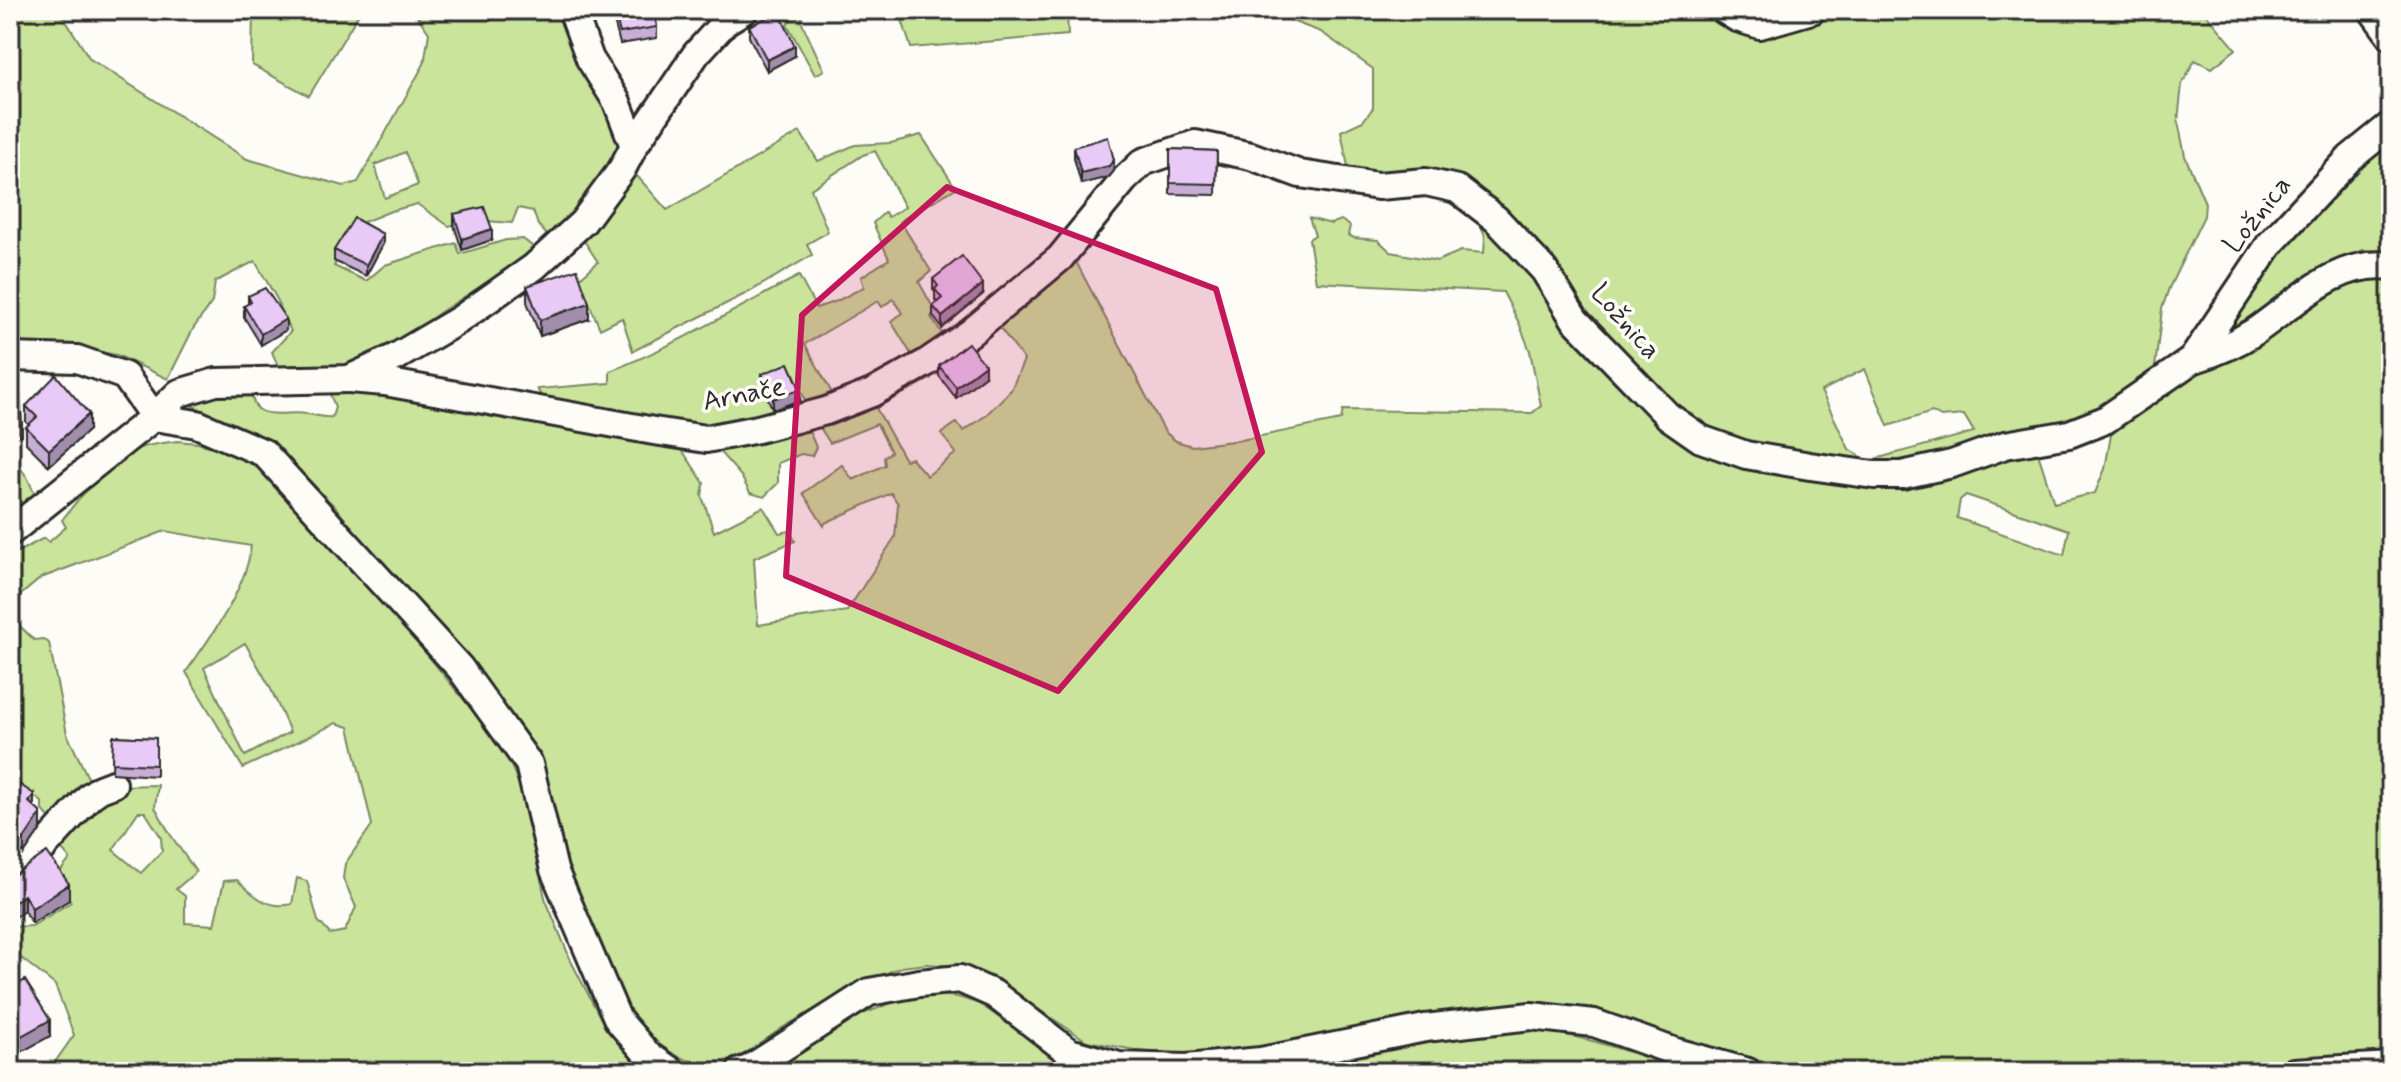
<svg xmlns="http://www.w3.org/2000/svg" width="2401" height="1082" font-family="Mynerve,sans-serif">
<rect width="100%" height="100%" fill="#fdfcf7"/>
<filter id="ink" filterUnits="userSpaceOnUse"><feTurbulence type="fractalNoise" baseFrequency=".0125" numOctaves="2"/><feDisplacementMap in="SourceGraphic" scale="16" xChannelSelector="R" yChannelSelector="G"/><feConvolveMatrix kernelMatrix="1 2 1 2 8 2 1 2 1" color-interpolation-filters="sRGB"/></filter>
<g filter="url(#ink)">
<g fill="#cae49b" stroke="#7a8863" stroke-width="2" fill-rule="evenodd">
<path d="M10,10H59L90,59L247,159L344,186L358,182L424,64L429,33L413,10H567L630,143L615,173L555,235H547L538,225L533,211L518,208L512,223L472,220L449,226L417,204L391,211L356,225L334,266L366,281L385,265L456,243L460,254L506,240L523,239L532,246L531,254L442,311L379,356L351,365L324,370L280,371L272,352L291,331L281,312L278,301L255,261L215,282L212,302L193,329L168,379L117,355L95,351H10ZM405,152L418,185L385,198L375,165Z"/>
<path d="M253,10H361L309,96L252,65Z"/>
<path d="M791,10H804L801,21L824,70L815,75L787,24L794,15Z"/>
<path d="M899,10H1085L1067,12L1068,35L911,48Z"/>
<path d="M1271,10H1707C1747,49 1783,32 1827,10H2203L2236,49L2212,68L2195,60L2182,84L2178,121L2185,156L2205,203L2204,216L2169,288L2162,309L2154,376L2145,388L2071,424L1913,467L1790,457L1684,419L1632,370L1482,196L1349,172L1341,131L1363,121L1373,108V69L1321,32L1294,22ZM1865,369L1888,426L1932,412L1941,417L1964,415L1974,432L1868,461L1849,449L1821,391Z"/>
<path d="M800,132L818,161L855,145L891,143L921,135L956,188L900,221L931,271L919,282L935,311L931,317L946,339L916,362L891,321L903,313L893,299L882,307L878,301L805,344L837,402L806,403L793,372L764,387L777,419L709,426L603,414L542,397L537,389L610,383V371C676,346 736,308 799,276L816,308L837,301L864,287L861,277L889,259L873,223L885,212L888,217L905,207L875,151L863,155L811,189L828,232L807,244L812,255L751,291L633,351L622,318L600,329L579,279L598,262L579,233L631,169L667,210Z"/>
<path d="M2391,133V251L2363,250L2327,265L2208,351L2247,284Z"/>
<path d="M1435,191L1491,224L1661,418L1844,477L2035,444L2054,503L2095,493L2105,469L2111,435L2117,429L2119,420L2332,283L2391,271V1056L2156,1067L2126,1072H1782L1609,1016L1543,1002L1425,1015L1246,1050L1195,1057L1140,1051L1087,1041L984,974L969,967L927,964L902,967L856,985L782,1028L747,1053L725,1061L705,1063L687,1060L670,1053L641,1033L625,1005L581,903L566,860L544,773L533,744L458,648L391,577L336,508L279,449L261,435L191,405V398L252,389C250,425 285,410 307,414C316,415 322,418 332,417L335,407L327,386L395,393L676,441L704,483L702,496L714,532L763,507L779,533L790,531L795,541L754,558L758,625L847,611L895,537L898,504L891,493L825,523L824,526L803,493L842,465L853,480L885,465L884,457L891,452L877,424L830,443L815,420L924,371L930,379L876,408L905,460L911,458L927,476L956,453L941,434L956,423L964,431L985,416L1011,390L1024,360L994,320L1071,252L1165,432L1176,441L1192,446L1241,440L1341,420L1343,410L1532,413L1541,406L1530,351L1519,323L1503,292L1316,282L1309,239L1315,235L1309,218L1331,224L1341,220L1350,226L1348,235L1354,238L1378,240L1391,252L1437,261L1461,251L1484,253C1484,247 1486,238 1484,233C1479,216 1450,203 1435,196ZM1966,495L2069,530L2064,555L1957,518L1960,500Z"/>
<path d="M802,426L810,433L816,447L812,456L801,454L778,463V483L764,497L750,493L741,476L718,450Z"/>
<path d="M177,441L198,443L234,453L268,472L398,619L487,728L507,757L519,784L529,819L545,898L571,961L604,1025L646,1072H48L74,1035L55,985L10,949V927L32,926L71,902L56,877L70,859L57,844L119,786L158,785L155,807L170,834L196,872L176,889L185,896V923L214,925L224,881L237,880C253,895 268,910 292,904L297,878L307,881L318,921L330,934L345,931L356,907L343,878L345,864L372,825L349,727L336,723L243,768L186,672C211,636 246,590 251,546L165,531L41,578L10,604V556L44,538L49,542L66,527L62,520C81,495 110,460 140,448C151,444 165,443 177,441ZM245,643L270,687L290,732L245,756L204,668ZM138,812H145L161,837L162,851L141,873L113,850Z"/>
<path d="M10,454L27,477L35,494L33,499L10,518Z"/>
<path d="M10,616L34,640L43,639L49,643L67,734L93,788L56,826L42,809V802L21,787L10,790Z"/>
<path d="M935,995L958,997L980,1004L1064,1064L1090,1072H768L863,1014L894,1002Z"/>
<path d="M1519,1030C1579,1031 1633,1054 1689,1072H1284C1363,1052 1438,1040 1519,1030Z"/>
</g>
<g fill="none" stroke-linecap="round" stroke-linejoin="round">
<defs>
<g id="minor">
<path d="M572,10L590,59L617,102L634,146"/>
<path d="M1724,10L1737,18L1760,25L1812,10"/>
<path d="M2372,10L2391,36"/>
<path d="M10,357L77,359L125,376L154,417L197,424L264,453L460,668L529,764L554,870L618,1020L648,1055L673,1072"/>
<path d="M2192,360C2214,353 2234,345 2254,332C2296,304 2335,259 2391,266"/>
<path d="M349,379L385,382L654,431L706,439L758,429L826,411L872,393L926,363L970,333L1060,258L1124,180L1143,162L1195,144L1251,156L1300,174L1378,186L1426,182L1457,189L1496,219L1544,270L1575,320L1611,357L1668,416L1701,439L1746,455L1810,466L1874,475H1902L1952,464L2005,445L2069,434L2105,420L2192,360L2270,244L2350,158L2391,125"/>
<path d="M10,532L154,417L179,393L216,382L349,379L396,357L459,320L534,267L583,222L622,169L634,146L696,54L726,21L744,10"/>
<path d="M10,884L90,796L100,789L113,784"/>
<path d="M740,1072L749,1069L869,992L919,983L960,979L994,994L1069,1052L1119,1066L1186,1068L1261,1061L1425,1028L1531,1016L1594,1023L1676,1052L1748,1072"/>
<path d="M2294,1072L2391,1066"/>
</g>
</defs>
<use href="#minor" stroke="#2b2b2b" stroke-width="32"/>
<use href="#minor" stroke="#fdfcf7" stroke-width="26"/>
</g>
<g fill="#c8add4" stroke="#2b2b2b" stroke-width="2">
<path d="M613,10H653L657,27V38L620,44L613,17Z"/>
<path d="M749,26L795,56L767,71L749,37Z"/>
<path d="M1074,147L1114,171L1109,177L1081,184L1074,158Z"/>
<path d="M1170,149L1217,151L1216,195L1170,194Z"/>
<path d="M454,214L492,240L462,250L454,225Z"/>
<path d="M383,244L366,276L334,261V250Z"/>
<path d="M933,279L983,294L942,328L933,316V306L937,302L935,300V292L933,290Z"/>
<path d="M527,286L589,319L540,336L527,302Z"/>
<path d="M248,296L286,330L261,345L244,317V306L248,304Z"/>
<path d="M939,366L985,376L956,398L939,376Z"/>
<path d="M762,374L800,400L773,410L762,385Z"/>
<path d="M10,392L22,424V435L10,436Z"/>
<path d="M26,406L89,430L49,466L26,443V427L29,425L26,422Z"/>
<path d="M113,736L156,738V776L112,773Z"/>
<path d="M10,778L34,807L41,829L24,854L10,844Z"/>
<path d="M10,878L69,900L32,923L24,911Z"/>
<path d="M10,990L50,1036L14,1056L10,1050Z"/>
</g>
<g fill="#a38dac" stroke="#2b2b2b" stroke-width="2">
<path d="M795,46V56L767,71V60Z"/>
<path d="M1114,160V171L1109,177L1081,184V173Z"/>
<path d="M492,229V240L462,250V239Z"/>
<path d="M383,234V244L366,276V265Z"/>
<path d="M983,284V294L942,328V317Z"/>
<path d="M589,303V319L540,336V320Z"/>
<path d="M286,319V330L261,345V334Z"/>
<path d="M985,365V376L956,398V387Z"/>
<path d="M800,389V400L773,410V399Z"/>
<path d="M89,414V430L49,466V450Z"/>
<path d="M34,794V810L29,802Z"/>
<path d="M41,813V829L24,854V839Z"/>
<path d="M69,884V900L32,923V908Z"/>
<path d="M24,895V911L10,921V906Z"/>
<path d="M50,1020V1036L14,1056V1040Z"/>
</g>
<g fill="#e9c9f6" stroke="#2b2b2b" stroke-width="2">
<path d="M614,10H653L657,27L620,33Z"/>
<path d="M779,12L795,46L767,60L749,26Z"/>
<path d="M1108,137L1114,160L1109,166L1081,173L1074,147Z"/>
<path d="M1170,149L1217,151L1216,184L1170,183Z"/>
<path d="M484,207L492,229L462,239L454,214Z"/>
<path d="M354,218L383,234L366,265L334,250Z"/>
<path d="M962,256L983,284L942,317L933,306L942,298L935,289L938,286L933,279Z"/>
<path d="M577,269L589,303L540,320L527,286Z"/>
<path d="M265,288L286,319L261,334L244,306L251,302L248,296Z"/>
<path d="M968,343L985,365L956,387L939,366Z"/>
<path d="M789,363L800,389L773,399L762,374Z"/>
<path d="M56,375L89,414L49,450L26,427L37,417L26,406Z"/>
<path d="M10,392H20L22,424L10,425Z"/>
<path d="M113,736L156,738V765L112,763Z"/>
<path d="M10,778L34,794L29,802L41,813L24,839L10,829Z"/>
<path d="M47,852L69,884L32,908L24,895L10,906V878Z"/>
<path d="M25,980L50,1020L14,1040L10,1034V990Z"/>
</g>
</g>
<path fill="#c2185b" fill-opacity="0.2" stroke="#c2185b" stroke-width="6" stroke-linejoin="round" d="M947,187L1216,289L1262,452L1058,691L786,576L802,315Z"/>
<g text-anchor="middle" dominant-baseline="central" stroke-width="7" stroke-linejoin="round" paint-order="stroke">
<g font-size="28" fill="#2b2b2b" stroke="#fdfcf7">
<text transform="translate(2258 215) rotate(-51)">Ložnica</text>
<text transform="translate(1625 322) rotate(49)">Ložnica</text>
<text transform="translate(744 395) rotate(-11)">Arnače</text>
</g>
</g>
<rect width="2401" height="1082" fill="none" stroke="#fdfcf7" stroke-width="40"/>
<rect x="20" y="20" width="2361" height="1042" fill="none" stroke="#2b2b2b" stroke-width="3" filter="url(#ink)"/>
</svg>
